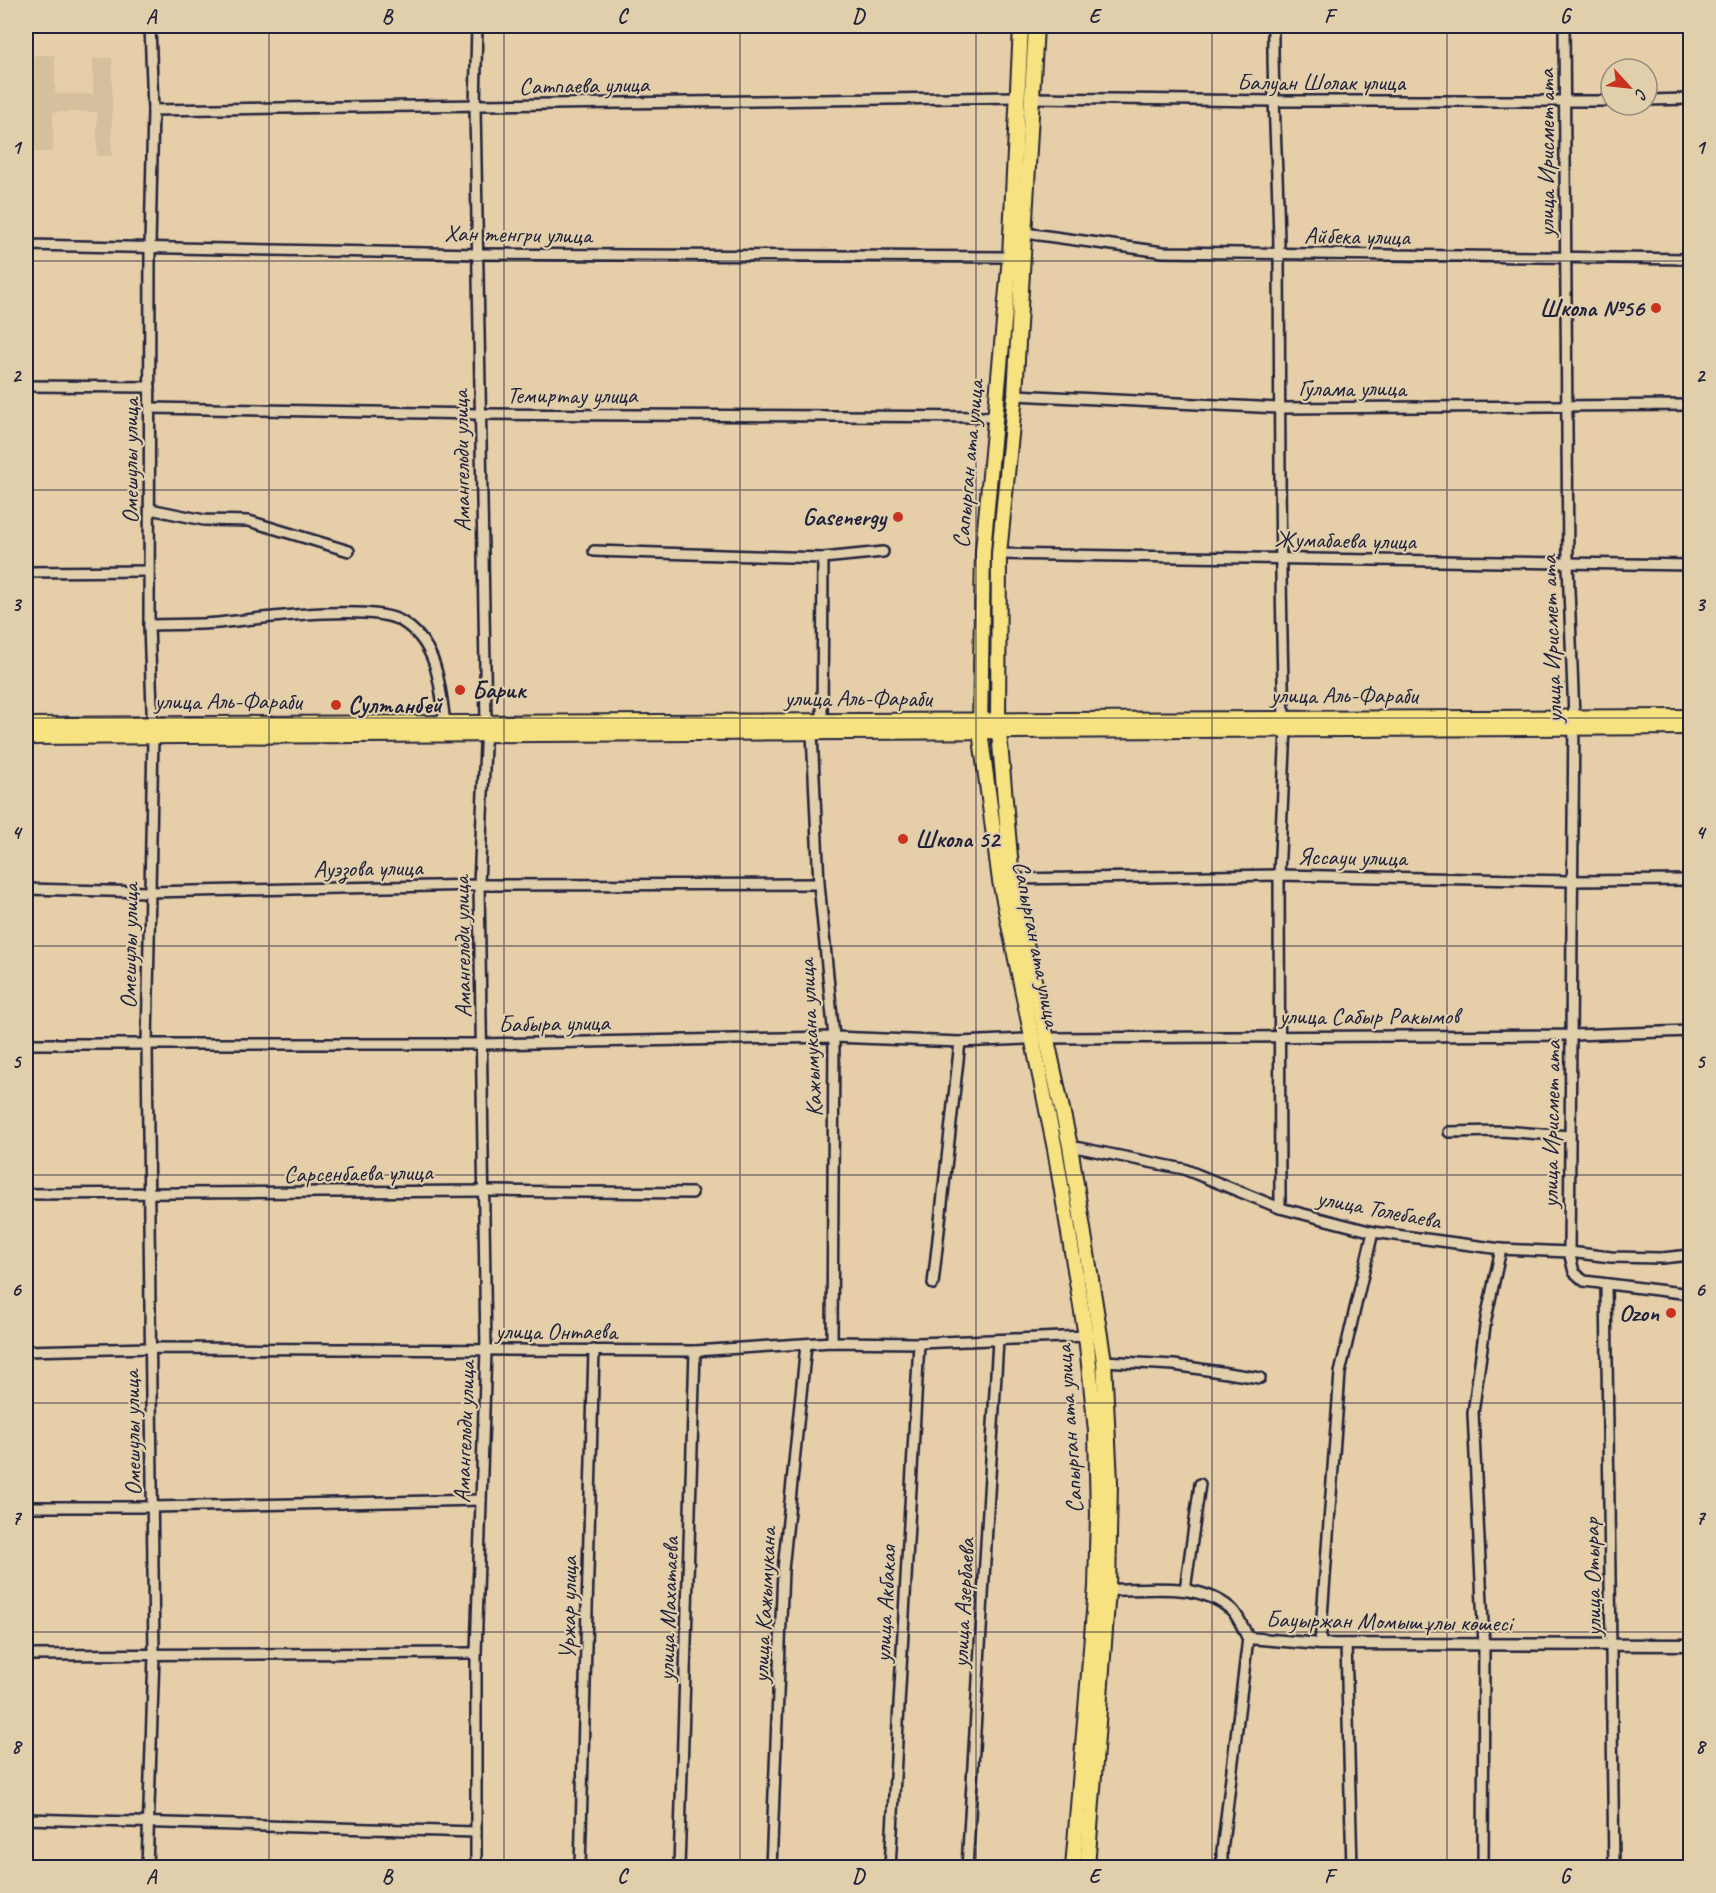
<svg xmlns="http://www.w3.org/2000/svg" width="1716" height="1893" font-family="Caveat,sans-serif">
<rect width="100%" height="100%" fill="#e5cea8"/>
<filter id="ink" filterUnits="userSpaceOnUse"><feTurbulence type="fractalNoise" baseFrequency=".0167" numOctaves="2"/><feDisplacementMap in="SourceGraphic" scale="12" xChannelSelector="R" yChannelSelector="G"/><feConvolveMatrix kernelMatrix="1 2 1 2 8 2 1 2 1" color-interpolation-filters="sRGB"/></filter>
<g filter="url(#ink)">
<path fill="#d6bf9d" d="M34,55H55V94H93V58H112V156H97V112H53V152H34Z"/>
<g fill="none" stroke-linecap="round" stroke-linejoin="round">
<defs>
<g id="minor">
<path d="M1273,26C1272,103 1279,180 1279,257C1280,411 1279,564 1284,717"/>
<path d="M1564,26L1568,565L1574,717L1569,1252L1574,1272L1584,1281L1690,1294"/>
<path d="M1032,98L1272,101H1611"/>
<path d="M1647,100L1690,99"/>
<path d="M153,110L1016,97"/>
<path d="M1025,233L1163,252L1690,259"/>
<path d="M26,245L478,254L1010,257"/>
<path d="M26,386L150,387"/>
<path d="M1015,395L1278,408L1690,405"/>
<path d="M150,408L479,414L994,417"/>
<path d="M150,509L204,520L249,521L349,551"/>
<path d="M594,551L823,558L822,724"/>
<path d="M999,554L1690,565"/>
<path d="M823,558L883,552"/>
<path d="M26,572L149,571"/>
<path d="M149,625C172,624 196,625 218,623C256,619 371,603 401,621C438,643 440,685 445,723"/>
<path d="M812,733L819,884L834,1037L832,1342"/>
<path d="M1012,879L1279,875L1571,881L1690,880"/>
<path d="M26,889L148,892L479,885L819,884"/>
<path d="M26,1044H483L834,1037L960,1042L1047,1038L1573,1035L1690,1031"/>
<path d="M1449,1132L1501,1131L1570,1136"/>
<path d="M1070,1146L1184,1169L1280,1208L1373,1232L1501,1249L1569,1252L1611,1257L1662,1258L1690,1255"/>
<path d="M26,1194L485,1191L692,1193"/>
<path d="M1280,1208L1279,875L1286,729"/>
<path d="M933,1284L960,1042"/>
<path d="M1606,1286L1614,1868"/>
<path d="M26,1351L151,1348L695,1351L832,1342L919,1343L1086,1336"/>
<path d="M1104,1361L1174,1365L1260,1378"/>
<path d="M26,1507H152L481,1500"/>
<path d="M1185,1590L1200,1484"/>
<path d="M1320,1644L1340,1373L1373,1232"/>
<path d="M1346,1644L1352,1868"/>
<path d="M26,1655L476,1653"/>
<path d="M26,1819L476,1832"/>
<path d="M147,1868L154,1655L147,1045L153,737L149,625L150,246L153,110L150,26"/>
<path d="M476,1868V1653L486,1350L479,885L486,723L475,107L477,26"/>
<path d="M580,1868L594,1350"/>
<path d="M679,1868L695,1351"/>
<path d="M771,1868L783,1570L806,1345"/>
<path d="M890,1868L919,1343"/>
<path d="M967,1868L998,1340"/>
<path d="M1222,1868V1851L1248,1638"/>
<path d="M1483,1868L1484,1645L1473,1413L1486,1319L1501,1249"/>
</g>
<path id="tertiary" d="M1108,1590C1148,1590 1198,1581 1231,1609C1239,1616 1243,1629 1248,1638L1320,1644L1690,1645"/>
<g id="primary">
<path d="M1021,26L1010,257L983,551L980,731L1000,881L1055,1149L1086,1336L1096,1431L1098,1514L1096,1587L1073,1868"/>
<path d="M1036,26L1015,395L999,554L998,721L1012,879L1070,1146L1104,1361L1110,1482L1108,1590L1087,1868"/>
<path d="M26,725L1690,717"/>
<path d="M26,737L1690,727"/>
</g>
</defs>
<use href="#minor" stroke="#22223b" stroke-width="14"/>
<use href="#tertiary" stroke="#22223b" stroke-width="15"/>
<use href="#primary" stroke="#22223b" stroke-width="18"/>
<use href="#minor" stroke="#e1cfac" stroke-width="9"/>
<use href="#tertiary" stroke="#e1cfac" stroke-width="10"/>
<use href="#primary" stroke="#f7e281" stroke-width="14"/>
</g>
</g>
<path fill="none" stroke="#22223b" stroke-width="1.5" stroke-opacity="0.55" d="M269,26V1868M504,26V1868M740,26V1868M976,26V1868M1212,26V1868M1447,26V1868M26,261H1690M26,490H1690M26,718H1690M26,946H1690M26,1175H1690M26,1403H1690M26,1632H1690"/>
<g fill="#c8321e" stroke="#e1cfac" stroke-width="2">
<circle cx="1656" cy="308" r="6"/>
<circle cx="898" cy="517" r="6"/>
<circle cx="460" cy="690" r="6"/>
<circle cx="336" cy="705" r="6"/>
<circle cx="903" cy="839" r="6"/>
<circle cx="1671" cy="1313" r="6"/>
</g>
<g text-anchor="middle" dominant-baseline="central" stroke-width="4.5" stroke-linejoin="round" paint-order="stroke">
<g font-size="24" fill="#22223b" stroke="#e1cfac">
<text x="1321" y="82">Балуан Шолак улица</text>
<text transform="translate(584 85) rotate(-1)">Сатпаева улица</text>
<text transform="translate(1546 153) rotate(-90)">улица Ирисмет ата</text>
<text transform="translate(518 234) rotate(1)">Хан тенгри улица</text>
<text transform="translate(1357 236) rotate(1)">Айбека улица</text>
<text x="1352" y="388">Гулама улица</text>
<text x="572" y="395">Темиртау улица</text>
<text transform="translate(130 461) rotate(-90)">Омешулы улица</text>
<text transform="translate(461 461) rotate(-91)">Амангельди улица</text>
<text transform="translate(968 464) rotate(-85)">Сапырган ата улица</text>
<text transform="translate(1345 540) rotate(1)">Жумабаева улица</text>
<text transform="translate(1551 639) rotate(-92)">улица Ирисмет ата</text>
<text x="1344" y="695">улица Аль-Фараби</text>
<text x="858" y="698">улица Аль-Фараби</text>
<text x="228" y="701">улица Аль-Фараби</text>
<text transform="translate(1352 857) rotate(1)">Яссауи улица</text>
<text transform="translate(368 868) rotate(-1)">Ауэзова улица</text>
<text transform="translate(1037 944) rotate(79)">Сапырган ата улица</text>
<text transform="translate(129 946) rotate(-89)">Омешулы улица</text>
<text transform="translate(462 947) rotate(-91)">Амангельди улица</text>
<text x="1369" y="1016">улица Сабыр Ракымов</text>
<text transform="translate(554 1023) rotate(-1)">Бабыра улица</text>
<text transform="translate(810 1038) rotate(-93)">Кажымукана улица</text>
<text transform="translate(1551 1124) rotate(-89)">улица Ирисмет ата</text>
<text transform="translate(358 1173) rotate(-1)">Сарсенбаева улица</text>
<text transform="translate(1379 1209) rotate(11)">улица Толебаева</text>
<text x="556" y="1331">улица Онтаева</text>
<text transform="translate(1069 1429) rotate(-94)">Сапырган ата улица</text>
<text transform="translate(464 1432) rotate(-88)">Амангельди улица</text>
<text transform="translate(132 1433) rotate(-91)">Омешулы улица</text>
<text transform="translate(1592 1577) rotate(-91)">улица Отырар</text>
<text transform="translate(963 1603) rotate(-87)">улица Азербаева</text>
<text transform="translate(885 1604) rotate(-87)">улица Акбакая</text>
<text transform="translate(764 1605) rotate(-87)">улица Кажымукана</text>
<text transform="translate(568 1608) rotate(-89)">Уржар улица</text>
<text transform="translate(668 1609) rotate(-88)">улица Махатаева</text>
<text transform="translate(1389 1621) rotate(1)">Бауыржан Момышұлы көшесі</text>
</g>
<g font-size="24" font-weight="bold" fill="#22223b" stroke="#e1cfac" text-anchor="end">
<text x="1644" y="308">Школа №56</text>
<text x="886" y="517">Gasenergy</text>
<text x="472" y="690" text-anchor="start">Барик</text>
<text x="348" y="705" text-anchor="start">Султанбей</text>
<text x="915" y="839" text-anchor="start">Школа 52</text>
<text x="1659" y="1313">Ozon</text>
</g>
</g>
<rect width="1716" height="1893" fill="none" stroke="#e1cfac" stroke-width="66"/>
<g transform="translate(1629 87) rotate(117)"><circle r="28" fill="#e1cfac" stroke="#958a7f" stroke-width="1.5"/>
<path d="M0-4.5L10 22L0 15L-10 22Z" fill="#c8321e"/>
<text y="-9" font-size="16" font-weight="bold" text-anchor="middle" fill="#22223b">С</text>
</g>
<rect x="33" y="33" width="1650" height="1827" fill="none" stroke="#22223b" stroke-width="2"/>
<g font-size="20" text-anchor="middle" font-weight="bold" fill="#22223b">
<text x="151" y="23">A</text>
<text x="387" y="23">B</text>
<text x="622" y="23">C</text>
<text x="858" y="23">D</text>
<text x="1094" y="23">E</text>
<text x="1329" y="23">F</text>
<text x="1565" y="23">G</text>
<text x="16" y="154">1</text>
<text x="1700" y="154">1</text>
<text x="16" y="382">2</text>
<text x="1700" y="382">2</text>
<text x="16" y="611">3</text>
<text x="1700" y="611">3</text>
<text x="16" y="839">4</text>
<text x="1700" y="839">4</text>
<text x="16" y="1068">5</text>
<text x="1700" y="1068">5</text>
<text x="16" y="1296">6</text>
<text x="1700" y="1296">6</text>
<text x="16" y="1524">7</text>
<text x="1700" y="1524">7</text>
<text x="16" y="1753">8</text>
<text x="1700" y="1753">8</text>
<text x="151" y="1883">A</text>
<text x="387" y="1883">B</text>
<text x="622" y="1883">C</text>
<text x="858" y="1883">D</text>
<text x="1094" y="1883">E</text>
<text x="1329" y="1883">F</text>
<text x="1565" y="1883">G</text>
</g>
</svg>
